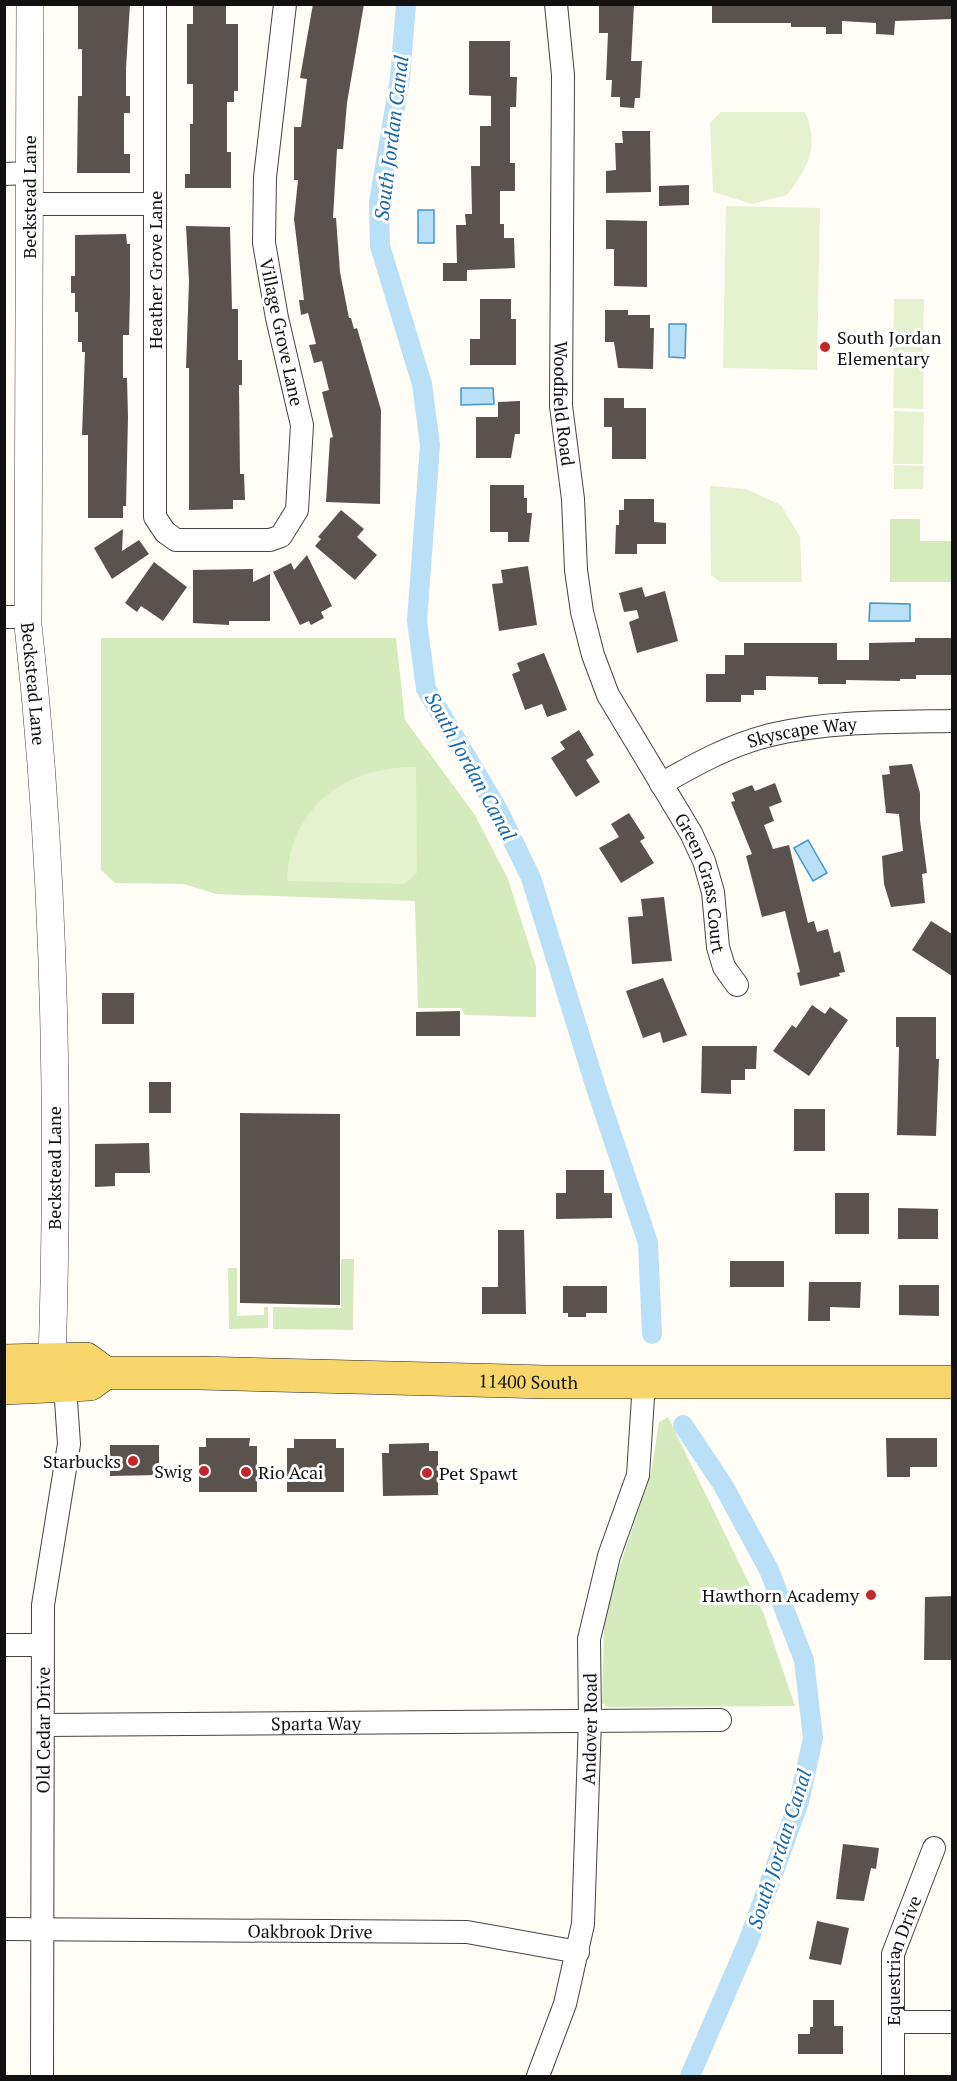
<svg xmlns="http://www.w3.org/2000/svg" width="957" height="2081" font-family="'PT Serif',serif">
<rect width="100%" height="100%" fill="#fffdf5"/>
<g fill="#d5ebbd">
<path d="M890,519H920V541H952V582H890Z"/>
<path d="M101,638H396L405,720L475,815L508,879L536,967V1017L465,1015L461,1008H418L415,901L216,894L184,884L115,883L101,870Z"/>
<path d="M341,1259H354L353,1330L273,1329V1307L341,1308Z"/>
<path d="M228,1268H237V1316L264,1315V1307H268V1328L229,1329Z"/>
<path d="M668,1417L763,1612L795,1706L608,1707L602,1703L604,1628L608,1601L651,1473L659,1422Z"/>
</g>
<g fill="#e6f2cf">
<path d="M721,112H805C820,148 808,166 787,195L752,204L713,192L710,123Z"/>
<path d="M726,206L820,208L817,370L723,368Z"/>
<path d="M894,299H924L923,352H893Z"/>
<path d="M894,355L924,356L923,409L893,408Z"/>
<path d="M894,411L924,412L923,464H893Z"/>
<path d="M894,465L924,466L923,489H894Z"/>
<path d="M710,486L746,489L781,505L800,537L802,582H720L711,575Z"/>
<path d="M416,767L417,873L404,884L287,881C289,807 346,766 416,767Z"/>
</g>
<g fill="#b9e0f7" stroke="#3f96cf" stroke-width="1.5">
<rect x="418" y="210" width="16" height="33"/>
<path d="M669,324H686L685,358L669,357Z"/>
<path d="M461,388H493L494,404L461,405Z"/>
<path d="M870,603L910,604V621H869Z"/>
<path d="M808,840L827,873L813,881L794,848Z"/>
</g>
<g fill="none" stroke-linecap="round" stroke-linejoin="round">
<g stroke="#b9e0f7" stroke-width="20">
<path d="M406,4L400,78L379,202L380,246L422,384L430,445L417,621L426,689L498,810L531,878L597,1091L648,1243L652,1334"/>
<path d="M683,1425L723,1485L769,1570L804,1660L813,1738L799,1802L748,1942L690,2076"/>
</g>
</g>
<g fill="#5a524d">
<path d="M78,4H130L126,68V96H130V113H124V154H130V173H77L78,96H82V49H78Z"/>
<path d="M193,4H226V24H238V91H234V102H227V152H231V188H185V174H190V124H193V84H187V24H193Z"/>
<path d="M313,4H364L347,103L343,149H337L333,218H336L340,272L349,318H351L354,329L357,328L381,410L380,504L326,502L330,438L333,437L322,392L329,390L322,361L314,363L309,345L316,344L308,313L301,315L299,300H304L294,219L298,180H294V127H301L307,79L300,78Z"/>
<path d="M599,4H634L631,61H642L640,98H635L634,108L620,107V97H611L612,80H606L608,33H599Z"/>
<path d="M712,4H952V19L895,21L894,35L876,34V23L842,21V34H826V27H791V23H712Z"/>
<path d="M469,41H510V77H517L516,107H510V163H515V191H500V224H504V238H514L515,268L467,270V281H443V263H457L456,225H466L465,214H472L471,166H480V126H491V96L469,95Z"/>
<path d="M622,131H650L651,192L606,193V171L616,170L615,143H623Z"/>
<path d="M689,185V205L659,206V186Z"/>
<path d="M606,220L647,221V287L614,286V249H606Z"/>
<path d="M186,226L230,227L232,309H238V360H242V385H239L240,474H244L245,500H233V509L189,510V368H186L189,281Z"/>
<path d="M126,234L127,244H130V294L129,335H123V378H127L128,417L126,506H123V518H88V435H82L85,352H82V342H78V312H75V293H71V276H75V235Z"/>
<path d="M480,299H511V319H516V365H470V339H480Z"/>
<path d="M605,310H628V315H650V328H654L653,369L618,368L614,342H605Z"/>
<path d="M604,398H624V408H646V459H612V427H604Z"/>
<path d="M520,401V434H515L511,458H476V417H498V402Z"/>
<path d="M490,485H524V498H527V513H532L529,542H508V532H490Z"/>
<path d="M624,499H654V522L666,523V544H637V554H615L616,525H619V510H624Z"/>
<path d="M341,510L364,529L357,537L377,555L355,580L315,546L321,539L318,537Z"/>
<path d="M123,529L122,551L139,540L149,554L112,579L94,548Z"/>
<path d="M307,555L332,606L321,612L324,618L311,625L309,621L300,625L273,572L291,563L294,570Z"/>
<path d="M154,562L187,587L163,621L141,606L137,612L125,603Z"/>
<path d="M528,566L537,625L499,631L492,584L503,583L501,570Z"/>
<path d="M253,569V582L270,574V621H229V625L193,623V570Z"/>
<path d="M642,587L645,597L665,591L678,641L637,653L629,622L639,618L637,610L624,612L619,593Z"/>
<path d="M915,638H952V675H916V679H900V681L846,680V684H818V677L766,676V690H754V695H741V702H706V674H725V655H744V643H837V660H869V643L915,642Z"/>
<path d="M544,653L567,710L547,717L542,704L525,710L512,674L520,671L517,663Z"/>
<path d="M579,730L594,755L586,760L600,782L576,797L551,758L565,749L560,742Z"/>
<path d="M912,764L920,793V820L927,873L922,874L925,903L891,907L884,884L882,856L903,851L899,814L886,813L882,775L890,774L889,766Z"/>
<path d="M775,783L782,802L769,807L774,821L764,825L773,849L789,845L808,923L814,921L817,932L828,929L834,953L840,951L845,972L839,973L840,976L800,986L797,973L800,972L785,911L762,917L746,856L752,854L731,802L735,801L732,793L752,785L755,791Z"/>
<path d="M629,813L645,838L640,841L654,863L621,883L599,848L619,837L611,824Z"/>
<path d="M664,897L672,961L632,964L628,917L643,916L641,899Z"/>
<path d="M931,921L952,934V976L912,950Z"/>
<path d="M663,978L687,1035L663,1043L660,1032L643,1038L626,991Z"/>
<rect x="102" y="993" width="32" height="31"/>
<path d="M812,1005L825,1014L830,1007L848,1020L809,1076L773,1051L792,1025L796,1028Z"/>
<path d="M460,1011V1036H416V1012Z"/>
<path d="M896,1017H936V1059H939L936,1136L897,1135L899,1047H896Z"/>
<path d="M702,1046H757L756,1069H745V1080H731V1094L701,1093Z"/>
<rect x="149" y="1082" width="22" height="31"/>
<rect x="794" y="1109" width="31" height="42"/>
<path d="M240,1113L340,1114V1305L240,1303Z"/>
<path d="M149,1143L150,1173H115V1186L95,1187V1144Z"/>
<path d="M566,1170H604V1193H612V1218L556,1219V1193H566Z"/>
<rect x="835" y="1193" width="34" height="41"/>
<path d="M898,1208L938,1209V1239H898Z"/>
<path d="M498,1230H524L526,1314H482V1287H498Z"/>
<rect x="730" y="1261" width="54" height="26"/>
<path d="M809,1282H861L860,1308L830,1307V1321H808Z"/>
<path d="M899,1285H939V1316L899,1315Z"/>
<path d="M563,1286H607V1313H586V1317H568V1313H563Z"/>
<path d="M206,1438H250L249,1446H257V1492H199V1447H206Z"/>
<path d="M886,1438H937V1467H910V1477H887Z"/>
<path d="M294,1439H336V1448H344V1492H287V1448H294Z"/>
<path d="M429,1443V1451H438V1495L383,1496L382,1453H389V1444Z"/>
<path d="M110,1445H159V1475L110,1476Z"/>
<path d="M952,1596V1660H924L925,1597Z"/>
<path d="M843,1844L879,1848L876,1869L871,1868L864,1901L836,1899Z"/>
<path d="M817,1921L849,1928L841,1965L809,1959Z"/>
<path d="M813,2000H834V2026H843V2054H798V2034H810V2027H813Z"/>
</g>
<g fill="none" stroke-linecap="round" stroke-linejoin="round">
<defs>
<g id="minor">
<path d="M155,4V517L165,532L176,540H270L281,536L297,510L302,425L277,318L264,243L265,177L285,4"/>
<path id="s1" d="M556,4L563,75L561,406L573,499L576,570L582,612L593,655L608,695L691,833L704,861L713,892L718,947L724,967L737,985"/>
<path d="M4,174L29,173"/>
<path d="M29,204H155"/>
<path d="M4,617H28"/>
<path id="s2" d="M661,784C696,764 730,745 770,735C829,721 892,722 952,721"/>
<path d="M4,1645H42"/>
<path id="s3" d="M43,1725L720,1720"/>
<path id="s4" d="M4,1929L467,1932L578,1952"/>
<path d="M893,2022H952"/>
<path id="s5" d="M42,2076L43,1605L69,1444L65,1386"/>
<path id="s6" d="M538,2076L565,2004L583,1924L590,1720L589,1639L609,1556L638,1475L644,1382"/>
<path id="s7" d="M893,2076V1954L934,1848"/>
</g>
<g id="tertiary">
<path id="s8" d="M30,4L28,625C55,869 60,1116 52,1360"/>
</g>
<g id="primary">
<path d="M4,1361L86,1359L105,1373"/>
<path id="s9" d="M4,1388L90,1384L105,1373H199L545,1382H952"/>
</g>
</defs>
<use href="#minor" stroke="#444" stroke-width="24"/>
<use href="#tertiary" stroke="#444" stroke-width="28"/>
<use href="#primary" stroke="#222" stroke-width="34"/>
<use href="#minor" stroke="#fff" stroke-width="22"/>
<use href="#tertiary" stroke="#fff" stroke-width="27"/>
<use href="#primary" stroke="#f9d66b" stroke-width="33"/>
</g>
<g fill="#c4262e" stroke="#fff" stroke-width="2">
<circle cx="825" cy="347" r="6"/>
<circle cx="133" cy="1461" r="6"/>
<circle cx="204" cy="1471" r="6"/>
<circle cx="246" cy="1472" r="6"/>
<circle cx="427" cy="1473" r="6"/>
<circle cx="871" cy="1595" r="6"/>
</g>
<g text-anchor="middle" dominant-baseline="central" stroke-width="6" stroke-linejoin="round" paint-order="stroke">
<g font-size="18" fill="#111" stroke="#fff">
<text transform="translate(29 197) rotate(-90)">Beckstead Lane</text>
<text transform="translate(155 270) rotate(-90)">Heather Grove Lane</text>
<text transform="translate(282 332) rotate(78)">Village Grove Lane</text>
<text stroke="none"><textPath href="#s1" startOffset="400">Woodfield Road</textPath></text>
<text stroke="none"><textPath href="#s8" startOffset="680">Beckstead Lane</textPath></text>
<text stroke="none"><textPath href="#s2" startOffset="152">Skyscape Way</textPath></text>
<text stroke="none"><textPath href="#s1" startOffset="909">Green Grass Court</textPath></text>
<text transform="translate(54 1168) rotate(-90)">Beckstead Lane</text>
<text stroke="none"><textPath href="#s9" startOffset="528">11400 South</textPath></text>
<text stroke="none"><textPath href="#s3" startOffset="273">Sparta Way</textPath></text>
<text stroke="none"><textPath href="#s6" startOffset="354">Andover Road</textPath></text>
<text stroke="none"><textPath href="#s5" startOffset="346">Old Cedar Drive</textPath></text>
<text stroke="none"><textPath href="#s4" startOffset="306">Oakbrook Drive</textPath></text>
<text stroke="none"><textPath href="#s7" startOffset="117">Equestrian Drive</textPath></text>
</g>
<g font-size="18" fill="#111" stroke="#fff" text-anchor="start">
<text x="837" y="337">South Jordan<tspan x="837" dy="21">Elementary</tspan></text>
<text x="121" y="1461" text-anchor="end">Starbucks</text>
<text x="192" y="1471" text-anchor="end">Swig</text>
<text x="258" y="1472">Rio Acai</text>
<text x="439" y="1473">Pet Spawt</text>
<text x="859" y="1595" text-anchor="end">Hawthorn Academy</text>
</g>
<g font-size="20" font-style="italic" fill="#1768a6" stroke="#fff">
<text transform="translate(391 138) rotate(-83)">South Jordan Canal</text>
<text transform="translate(471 766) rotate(61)">South Jordan Canal</text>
<text transform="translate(779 1849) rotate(-72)">South Jordan Canal</text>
</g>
</g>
<rect width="957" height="2081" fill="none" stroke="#111111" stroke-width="12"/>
</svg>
